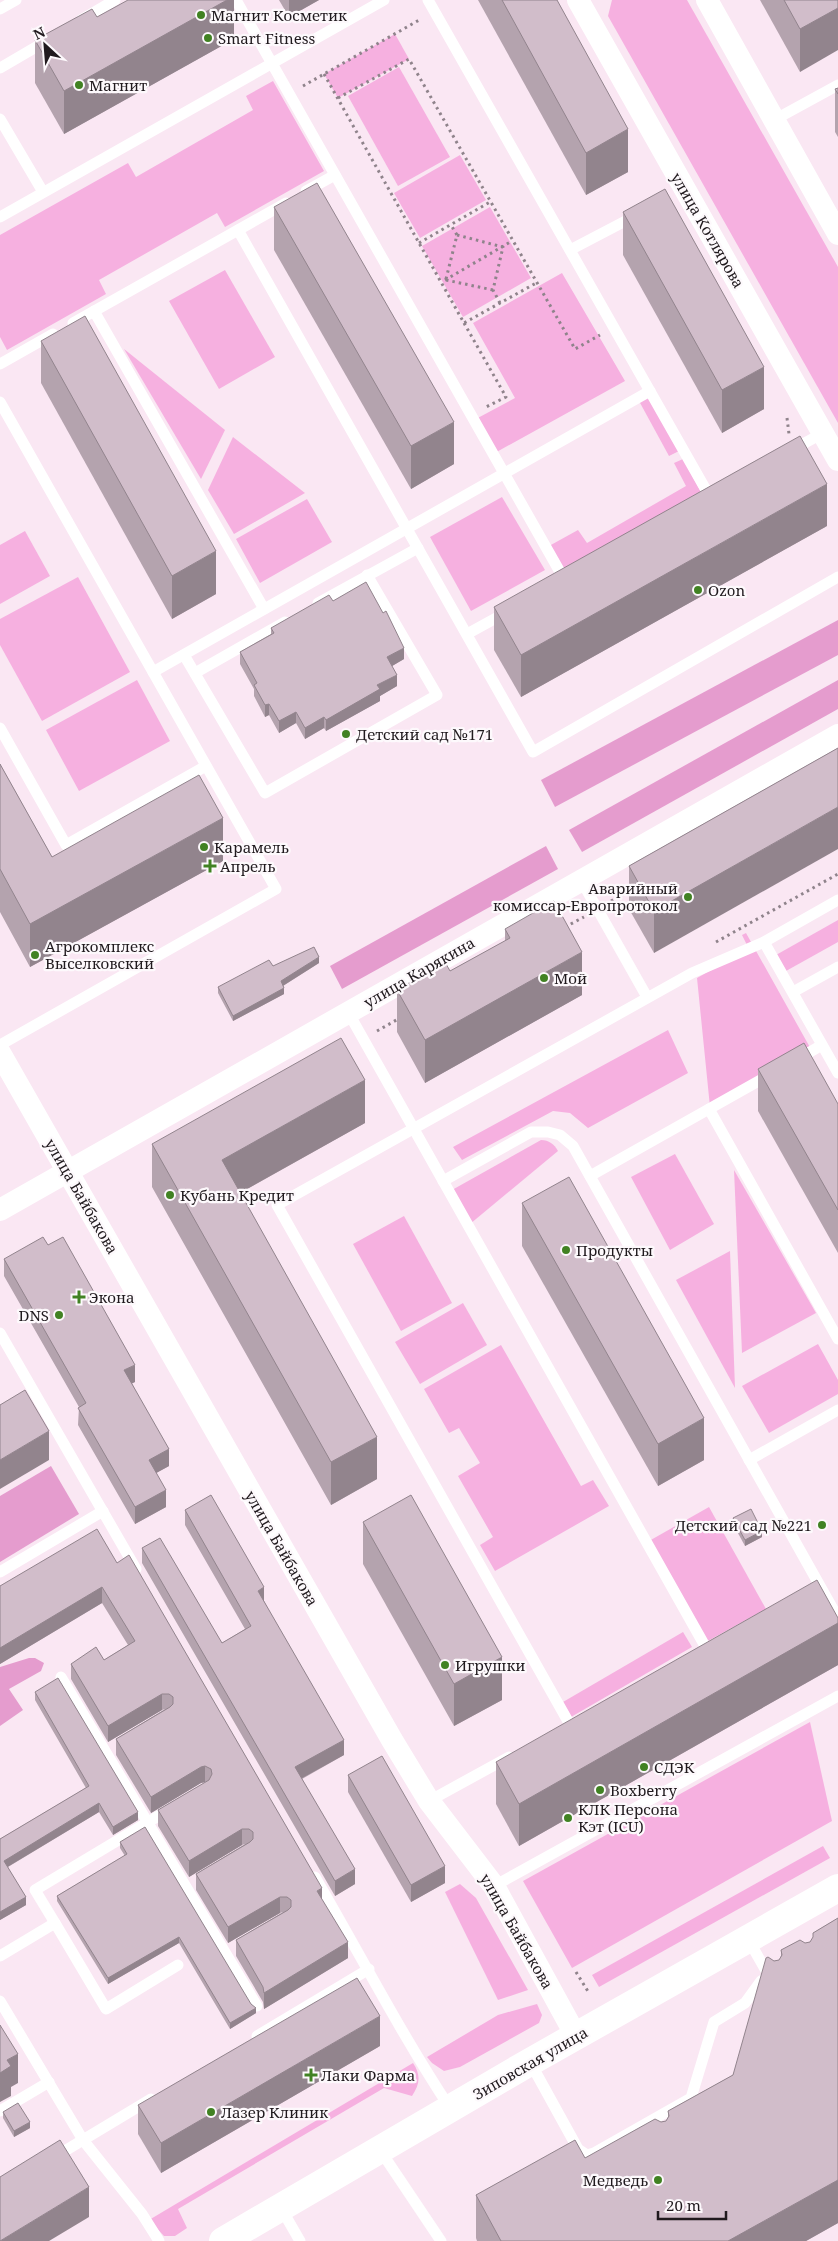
<svg xmlns="http://www.w3.org/2000/svg" width="838" height="2241" font-family="'Noto Serif',serif">
<rect width="100%" height="100%" fill="#fae7f3"/>
<g fill="#f6b0e0">
<path d="M612,0H687L838,267V423L608,16Z"/>
<path d="M395,34L409,59L338,98L324,74Z"/>
<path d="M399,67L450,157L398,186L348,96Z"/>
<path d="M273,81L324,171L225,227L217,213L99,280L106,294L7,350L0,337V235L128,163L136,177L253,110L246,96Z"/>
<path d="M460,155L486,200L420,238L394,193Z"/>
<path d="M490,207L531,278L463,317L422,246Z"/>
<path d="M225,270L275,357L219,389L169,301Z"/>
<path d="M562,273L625,381L493,454L474,420L515,398L473,323Z"/>
<path d="M124,349L225,430L201,479Z"/>
<path d="M648,396L679,451L669,456L639,401Z"/>
<path d="M233,437L305,493L234,534L208,490Z"/>
<path d="M683,459L701,492L563,570L549,546L578,530L587,543L686,486L674,463Z"/>
<path d="M502,497L545,570L471,611L430,537Z"/>
<path d="M307,499L332,542L260,583L236,539Z"/>
<path d="M25,531L50,576L0,604V545Z"/>
<path d="M78,577L130,672L42,721L0,645V619Z"/>
<path d="M137,680L170,741L79,791L46,730Z"/>
<path d="M838,920V942L786,971L776,955Z"/>
<path d="M746,933L812,1051L710,1107L697,978L749,949L742,935Z"/>
<path d="M668,1030L688,1073L588,1128L570,1113L553,1111L462,1160L453,1147Z"/>
<path d="M541,1140C549,1140 554,1144 558,1151L470,1224L452,1190Z"/>
<path d="M675,1154L714,1224L670,1250L631,1177Z"/>
<path d="M734,1170L816,1313L742,1353Z"/>
<path d="M404,1216L452,1303L401,1331L353,1244Z"/>
<path d="M730,1251L735,1388L676,1280Z"/>
<path d="M463,1303L487,1345L420,1384L395,1342Z"/>
<path d="M818,1344L838,1380V1394L769,1433L742,1386Z"/>
<path d="M501,1345L581,1486L593,1480L609,1506L495,1571L480,1545L493,1537L458,1476L480,1463L459,1428L449,1433L424,1389Z"/>
<path d="M709,1507L766,1609L706,1642L649,1541Z"/>
<path d="M683,1632L692,1647L571,1717L563,1702Z"/>
<path d="M810,1722L832,1821L572,1968L523,1881Z"/>
<path d="M823,1846L830,1858L599,1987L592,1975Z"/>
<path d="M460,1884L476,1898L528,1990L498,2000L445,1892Z"/>
<path d="M537,2004L542,2015L539,2023L460,2067L444,2071L432,2063L427,2057L498,2015Z"/>
<path d="M413,2063C421,2075 420,2084 412,2096L384,2088L178,2209L187,2228L175,2236H164L149,2220Z"/>
</g>
<g fill="#e59cce">
<path d="M838,620V655L555,807L541,780Z"/>
<path d="M838,680V709L582,852L569,830Z"/>
<path d="M546,846L558,869L342,989L330,966Z"/>
<path d="M51,1466L79,1514L0,1562V1496Z"/>
<path d="M29,1658H35L44,1663L41,1671L9,1689L23,1710L0,1726V1667Z"/>
</g>
<g fill="none" stroke-linecap="round" stroke-linejoin="round">
<g stroke="#8f838b" stroke-width="3" stroke-dasharray="2.5 4" stroke-linecap="butt">
<path d="M324,74L464,323L538,282"/>
<path d="M303,86L421,19"/>
<path d="M338,98L409,59L575,349L600,335"/>
<path d="M457,235L503,247L493,290L500,303"/>
<path d="M419,243L490,202"/>
<path d="M446,279L457,235L451,225"/>
<path d="M445,280L512,241"/>
<path d="M446,280L493,290"/>
<path d="M464,323L506,397L486,407"/>
<path d="M787,418L789,434"/>
<path d="M611,901L631,889"/>
<path d="M565,927L584,917"/>
<path d="M716,942L838,874"/>
<path d="M377,1031L400,1018"/>
<path d="M576,1972L589,1993"/>
</g>
<g stroke="#fff" stroke-width="11">
<path d="M236,0L564,579"/>
<path d="M428,0L710,497"/>
<path d="M0,9L16,0"/>
<path d="M81,20L115,0"/>
<path d="M0,68L48,40"/>
<path d="M0,119L43,192"/>
<path d="M774,120L838,85"/>
<path d="M306,191L335,175"/>
<path d="M0,217L384,0"/>
<path d="M238,230L533,752L838,577"/>
<path d="M570,250L635,216"/>
<path d="M94,311L264,609"/>
<path d="M73,323L286,203"/>
<path d="M0,364L53,334"/>
<path d="M0,402L276,889L0,1045"/>
<path d="M792,450L823,433"/>
<path d="M318,603L418,548"/>
<path d="M467,634L507,612"/>
<path d="M184,655L265,793L437,695L367,575"/>
<path d="M153,672L650,391"/>
<path d="M195,673L285,622"/>
<path d="M0,728L66,845L206,766"/>
<path d="M581,880L647,997"/>
<path d="M764,942L838,1073"/>
<path d="M793,992L838,967"/>
<path d="M348,1012L705,1646"/>
<path d="M796,1060L822,1045"/>
<path d="M709,1109L838,1339"/>
<path d="M590,1176L771,1074"/>
<path d="M443,1181L531,1132H548L560,1135L573,1146L838,1618"/>
<path d="M0,1333L136,1569"/>
<path d="M749,1460L838,1410"/>
<path d="M0,1572L103,1511"/>
<path d="M61,1677L257,2006"/>
<path d="M569,1723L277,1205L692,973L764,942L838,900"/>
<path d="M429,1801L509,1757"/>
<path d="M315,1877C360,1954 401,2034 450,2108"/>
<path d="M494,1886L838,1696"/>
<path d="M55,1923L35,1890L170,1809"/>
<path d="M748,1939L769,1976"/>
<path d="M0,1956L55,1923L106,2009L178,1965"/>
<path d="M0,2001L83,2140L142,2214L159,2241"/>
<path d="M257,2036L369,1969"/>
<path d="M530,2062L578,2149L587,2155L594,2153L691,2098L714,2022L745,2003L761,1981L770,1975"/>
<path d="M0,2111L49,2082"/>
<path d="M380,2150L441,2241"/>
<path d="M53,2158L151,2099"/>
<path d="M281,2208L300,2241"/>
</g>
<g stroke="#fff" stroke-width="22">
<path d="M578,0L838,460"/>
<path d="M707,0L838,234"/>
<path d="M0,1053L392,1740L429,1801L494,1886L576,2036"/>
<path d="M0,1210L838,735"/>
</g>
<path stroke="#fff" stroke-width="28" d="M223,2241L530,2062L838,1888"/>
</g>
<g fill="#b4a3ae">
<path d="M234,0V39L64,134L35,83V40L97,17Z"/>
<path d="M279,0H319L289,17Z"/>
<path d="M478,0H557L628,172L586,195Z"/>
<path d="M760,0H838L800,72Z"/>
<path d="M838,88V137L835,132V89Z"/>
<path d="M274,207L454,464L411,489L274,250Z"/>
<path d="M623,212L764,409L722,433L623,255Z"/>
<path d="M41,341L216,594L172,619L41,383Z"/>
<path d="M827,526L521,697L494,650V607Z"/>
<path d="M333,601L404,659L392,666L397,686L380,696V701L326,731L324,728L305,739L296,723L279,733L269,715L265,717L254,696V689L240,664V652L271,634V628Z"/>
<path d="M838,748L654,953L629,909V866Z"/>
<path d="M0,764L52,857L223,861L30,967L0,912Z"/>
<path d="M505,929L582,995L425,1083L397,1032V990L450,971L505,941Z"/>
<path d="M319,963L283,986L284,994L233,1021L218,993V987L273,966Z"/>
<path d="M758,1069L838,1104V1253L758,1111Z"/>
<path d="M365,1123L240,1193L377,1479L331,1505L152,1187V1144Z"/>
<path d="M522,1203L704,1460L658,1486L522,1246Z"/>
<path d="M4,1259L135,1382L132,1383L169,1466L156,1473L166,1507L135,1524L78,1425L79,1407L4,1276Z"/>
<path d="M185,1510L264,1601L344,1755L302,1779L355,1884L335,1896L142,1563V1548L222,1643L245,1629L185,1525Z"/>
<path d="M733,1518L762,1537L745,1546L733,1524Z"/>
<path d="M363,1522L502,1700L454,1726L363,1564Z"/>
<path d="M117,1563L322,1900L348,1958L264,2009L263,2002L236,1956V1940L283,1912L280,1913L228,1943L196,1890V1874L245,1844L242,1845L189,1877L158,1826V1810L206,1782L201,1783L151,1813L116,1755V1739L165,1709L162,1710L108,1742L71,1679V1664L104,1660L128,1645L102,1603L0,1664V1586Z"/>
<path d="M838,1618V1665L519,1846L496,1804V1762Z"/>
<path d="M35,1692L138,1820L113,1835L99,1812L8,1867L26,1905L0,1920V1839L86,1788L35,1700Z"/>
<path d="M348,1775L445,1883L411,1902L348,1792Z"/>
<path d="M120,1842L256,2013L230,2029L179,1943L108,1984L57,1901V1896L125,1856L120,1848Z"/>
<path d="M838,1918V2223L806,2241H477L476,2238V2195L585,2158L661,2122L666,2121L668,2117V2111L733,2075L774,1961L779,1960L781,1956V1950L810,1942L813,1938V1933Z"/>
<path d="M380,2046L161,2173L138,2134V2105Z"/>
<path d="M3,2112L30,2128L14,2137L3,2118Z"/>
</g>
<g fill="#92848d">
<path d="M227,0H234V39L64,134V91Z"/>
<path d="M289,0H319L289,17Z"/>
<path d="M838,8V50L800,72V29Z"/>
<path d="M628,129V172L586,195V153Z"/>
<path d="M764,367V409L722,433V390Z"/>
<path d="M454,422V464L411,489V446Z"/>
<path d="M827,484V526L521,697V655Z"/>
<path d="M216,551V594L172,619V576Z"/>
<path d="M404,648V659L387,669V657Z"/>
<path d="M397,675V686L380,696V701L326,731V720L377,685Z"/>
<path d="M269,704V715L265,717V705Z"/>
<path d="M296,712V723L279,733V721Z"/>
<path d="M324,717V728L305,739V728Z"/>
<path d="M838,807V849L654,953V911Z"/>
<path d="M223,818V861L30,967V924Z"/>
<path d="M582,952V995L425,1083V1040Z"/>
<path d="M319,957V963L281,987V981Z"/>
<path d="M284,988V994L233,1021V1016Z"/>
<path d="M365,1080V1123L222,1203V1160Z"/>
<path d="M135,1365V1382L124,1387V1370Z"/>
<path d="M704,1418V1460L658,1486V1444Z"/>
<path d="M49,1431V1460L0,1489V1460Z"/>
<path d="M377,1437V1479L331,1505V1462Z"/>
<path d="M169,1449V1466L149,1477V1460Z"/>
<path d="M166,1490V1507L135,1524V1507Z"/>
<path d="M762,1531V1537L745,1546V1540Z"/>
<path d="M102,1587V1603L0,1664V1648Z"/>
<path d="M264,1587V1603L258,1591Z"/>
<path d="M838,1623V1665L519,1846V1804Z"/>
<path d="M502,1657V1700L454,1726V1684Z"/>
<path d="M162,1694V1710L108,1742V1726Z"/>
<path d="M344,1740V1755L295,1782V1767Z"/>
<path d="M205,1766V1782L201,1783L151,1813V1797L201,1767Z"/>
<path d="M99,1803V1812L4,1869V1861Z"/>
<path d="M138,1812V1820L113,1835V1827Z"/>
<path d="M242,1829V1845L189,1877V1861Z"/>
<path d="M445,1866V1883L411,1902V1885Z"/>
<path d="M355,1869V1884L335,1896V1881Z"/>
<path d="M322,1888V1903L317,1891Z"/>
<path d="M26,1897V1905L0,1920V1912Z"/>
<path d="M280,1897V1913L228,1943V1927Z"/>
<path d="M179,1937V1943L108,1984V1978Z"/>
<path d="M348,1942V1958L264,2009V1993Z"/>
<path d="M256,2008V2013L230,2029V2023Z"/>
<path d="M380,2016V2046L161,2173V2143Z"/>
<path d="M18,2054V2083L11,2087V2096L0,2102V2073L7,2060Z"/>
<path d="M30,2122V2128L14,2137V2131Z"/>
<path d="M838,2180V2223L806,2241H728Z"/>
<path d="M89,2187V2217L49,2241H0Z"/>
</g>
<g fill="#d1bdca" stroke="#92848d">
<path d="M128,0H227L64,91L35,40L92,9L97,17Z"/>
<path d="M502,0H557L628,129L586,153Z"/>
<path d="M784,0H838V8L800,29Z"/>
<path d="M838,88V94L835,89Z"/>
<path d="M317,183L454,422L411,446L274,207Z"/>
<path d="M665,189L764,367L722,390L623,212Z"/>
<path d="M85,316L216,551L172,576L41,341Z"/>
<path d="M800,436L827,484L521,655L494,607Z"/>
<path d="M366,582L383,613L386,611L404,648L387,657L397,675L377,685L380,689L326,720L324,717L305,728L296,712L279,721L269,704L265,705L254,685L257,683L240,652L274,633L271,628L329,595L333,601Z"/>
<path d="M838,748V807L654,911L629,866Z"/>
<path d="M0,764L52,857L199,775L223,818L30,924L0,869Z"/>
<path d="M554,901L582,952L425,1040L397,990L445,962L450,971L510,938L505,929Z"/>
<path d="M314,947L319,957L281,981L284,988L233,1016L218,987L269,960L273,966Z"/>
<path d="M341,1038L365,1080L222,1160L377,1437L331,1462L152,1144Z"/>
<path d="M804,1043L838,1104V1210L758,1069Z"/>
<path d="M569,1177L704,1418L658,1444L522,1203Z"/>
<path d="M43,1237L48,1245L63,1237L135,1365L124,1370L169,1449L149,1460L166,1490L135,1507L78,1408L86,1403L4,1259Z"/>
<path d="M25,1390L49,1431L0,1460V1405Z"/>
<path d="M211,1495L264,1587L258,1591L344,1740L295,1767L355,1869L335,1881L142,1548L160,1538L222,1643L251,1626L185,1510Z"/>
<path d="M411,1495L502,1657L454,1684L363,1522Z"/>
<path d="M751,1509L762,1531L745,1540L733,1518Z"/>
<path d="M97,1529L117,1563L129,1555L322,1888L317,1891L348,1942L264,1993L263,1987L236,1940L288,1910L291,1907V1900L287,1897H280L228,1927L196,1874L250,1842L253,1839V1832L249,1829H242L189,1861L158,1810L209,1780L212,1774L211,1769L205,1766L201,1767L151,1797L116,1739L170,1707L173,1704V1697L169,1694H162L108,1726L71,1664L96,1647L104,1660L135,1641L102,1587L0,1648V1586Z"/>
<path d="M817,1580L838,1618V1623L519,1804L496,1762Z"/>
<path d="M58,1678L138,1812L113,1827L99,1803L4,1861L26,1897L0,1912V1839L89,1786L35,1692Z"/>
<path d="M382,1756L445,1866L411,1885L348,1775Z"/>
<path d="M145,1827L251,2004L256,2008L230,2023L179,1937L108,1978L57,1896L127,1854L120,1842Z"/>
<path d="M838,1918V2180L728,2241H501L476,2195L575,2140L585,2158L655,2119L661,2122L666,2121L669,2116L668,2111L733,2075L766,1958L768,1957L774,1961L779,1960L782,1955L781,1950L800,1940L805,1943L810,1942L813,1937V1933Z"/>
<path d="M357,1978L380,2016L161,2143L138,2105Z"/>
<path d="M0,2025L18,2054L7,2060L11,2066L0,2073Z"/>
<path d="M18,2103L30,2122L14,2131L3,2112Z"/>
<path d="M60,2140L89,2187L0,2241V2177Z"/>
</g>
<g fill="#418223" stroke="#fdf9fc" stroke-width="2">
<circle cx="201" cy="15" r="5"/>
<circle cx="208" cy="38" r="5"/>
<circle cx="79" cy="85" r="5"/>
<circle cx="698" cy="590" r="5"/>
<circle cx="346" cy="734" r="5"/>
<circle cx="204" cy="847" r="5"/>
<path d="M207.5 858.5h5v5h5v5h-5v5h-5v-5h-5v-5h5z"/>
<circle cx="688" cy="897" r="5"/>
<circle cx="35" cy="955" r="5"/>
<circle cx="544" cy="978" r="5"/>
<circle cx="170" cy="1195" r="5"/>
<circle cx="566" cy="1250" r="5"/>
<path d="M76.5 1289.5h5v5h5v5h-5v5h-5v-5h-5v-5h5z"/>
<circle cx="59" cy="1315" r="5"/>
<circle cx="822" cy="1525" r="5"/>
<circle cx="445" cy="1665" r="5"/>
<circle cx="644" cy="1767" r="5"/>
<circle cx="600" cy="1790" r="5"/>
<circle cx="568" cy="1818" r="5"/>
<path d="M308.5 2067.5h5v5h5v5h-5v5h-5v-5h-5v-5h5z"/>
<circle cx="211" cy="2112" r="5"/>
<circle cx="658" cy="2180" r="5"/>
</g>
<g text-anchor="middle" dominant-baseline="central" stroke-width="4.5" stroke-linejoin="round" paint-order="stroke">
<g font-size="15" fill="#201a1e" stroke="#fdf9fc" text-anchor="start">
<text x="211" y="15">Магнит Косметик</text>
<text x="218" y="38">Smart Fitness</text>
<text x="89" y="85">Магнит</text>
<text x="708" y="590">Ozon</text>
<text x="356" y="734">Детский сад №171</text>
<text x="214" y="847">Карамель</text>
<text x="220" y="866">Апрель</text>
<text x="678" y="888" text-anchor="end">Аварийный<tspan x="678" dy="17">комиссар-Европротокол</tspan></text>
<text x="45" y="946">Агрокомплекс<tspan x="45" dy="17">Выселковский</tspan></text>
<text x="554" y="978">Мой</text>
<text x="180" y="1195">Кубань Кредит</text>
<text x="576" y="1250">Продукты</text>
<text x="89" y="1297">Экона</text>
<text x="49" y="1315" text-anchor="end">DNS</text>
<text x="812" y="1525" text-anchor="end">Детский сад №221</text>
<text x="455" y="1665">Игрушки</text>
<text x="654" y="1767">СДЭК</text>
<text x="610" y="1790">Boxberry</text>
<text x="578" y="1809">КЛК Персона<tspan x="578" dy="17">Кэт (ICU)</tspan></text>
<text x="321" y="2075">Лаки Фарма</text>
<text x="221" y="2112">Лазер Клиник</text>
<text x="648" y="2180" text-anchor="end">Медведь</text>
</g>
<g font-size="15" fill="#201a1e" stroke="#fdf9fc">
<text transform="translate(708 230) rotate(60)">улица Котлярова</text>
<text transform="translate(419 972) rotate(-30)">улица Карякина</text>
<text transform="translate(82 1196) rotate(60)">улица Байбакова</text>
<text transform="translate(282 1548) rotate(60)">улица Байбакова</text>
<text transform="translate(517 1931) rotate(60)">улица Байбакова</text>
<text transform="translate(530 2063) rotate(-30)">Зиповская улица</text>
</g>
</g>
<g transform="translate(45 45) rotate(334)" stroke="#fdf9fc" stroke-width="4" paint-order="stroke">
<path d="M0-4L9 19L0 12L-9 19Z" fill="#201a1e"/>
<text y="-8" font-size="14" font-weight="bold" text-anchor="middle" fill="#201a1e">N</text>
</g>
<path d="M658 2211v8h68v-8" fill="none" stroke="#201a1e" stroke-width="2.5"/>
<text x="666" y="2211" font-size="15" fill="#201a1e" stroke="#fdf9fc" stroke-width="4" paint-order="stroke">20 m</text>
</svg>
